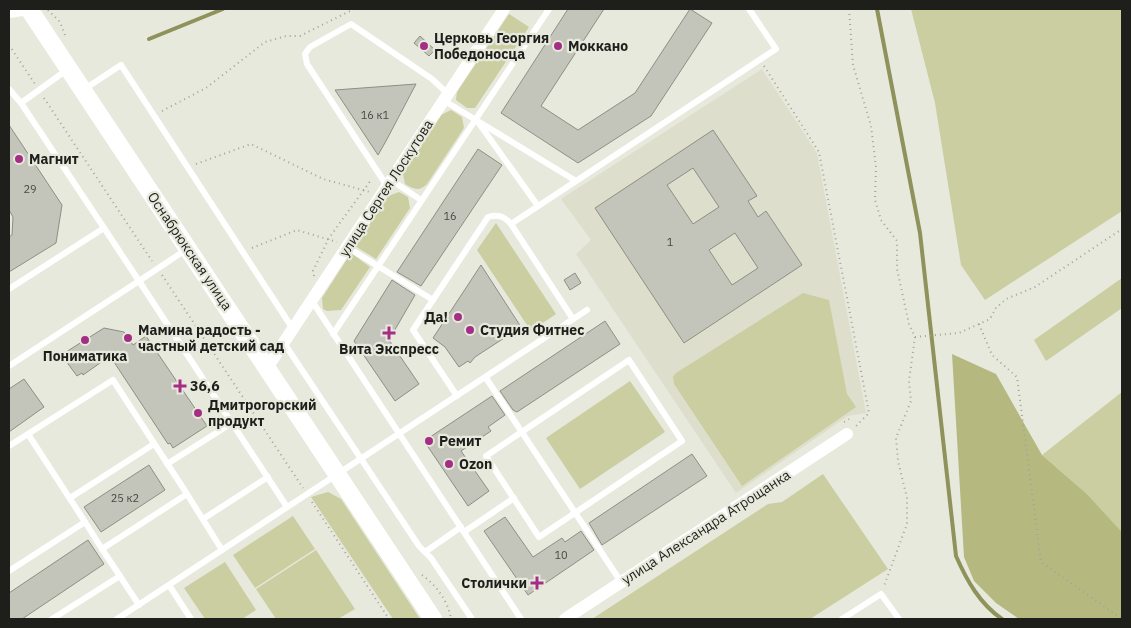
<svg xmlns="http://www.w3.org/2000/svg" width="1131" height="628" font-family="'IBM Plex Sans',sans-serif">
<rect width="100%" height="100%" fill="#e8e9dd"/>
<path fill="#dddfcc" d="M762,69L817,153L866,413L848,416L736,493L576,254L591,240L561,199Z"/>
<g fill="#cacea0">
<path d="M911,9H1122V211L985,300L961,265L935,103Z"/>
<path d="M509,14L529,27L475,108H467L456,100L457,92Z"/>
<path d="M451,110L462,117L464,128L427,184C419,192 414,189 405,184L403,174L441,115Z"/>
<path d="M399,192L408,197L410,208L376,259L355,246L388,196Z"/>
<path d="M496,223L556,314L531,331L477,250Z"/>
<path d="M351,253L370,267L341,310L327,311L323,309L322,298Z"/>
<path d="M1122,278V308L1046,361L1034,340Z"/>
<path d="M803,293L829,300L847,394L856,407L742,486L674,384L673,377L676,373Z"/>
<path d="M630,381L665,432L580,489L546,438Z"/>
<path d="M1122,392V532L1087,494L1042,455Z"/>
<path d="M823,474L888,569L810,619H592L768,504L782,502Z"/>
<path d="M328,492L341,499L420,619H393L311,497Z"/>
<path d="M293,516L315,549L255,588L233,555Z"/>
<path d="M316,550L355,609L338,619H276L256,589Z"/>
<path d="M225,562L256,610L242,619H205L184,588Z"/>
</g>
<path fill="#b5b980" d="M952,354L996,374L1042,455L1087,494L1122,532V619H1019L996,603L974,581L964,557Z"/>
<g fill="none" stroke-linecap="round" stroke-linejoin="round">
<g stroke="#8f925b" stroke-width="4">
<path d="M877,9L920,233L956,556C967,581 980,604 1002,619"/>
<path d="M149,39L223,9"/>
</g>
</g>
<g fill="#c4c5ba" stroke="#8e8f84" fill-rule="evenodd">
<path d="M568,9H604L541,106L578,130L635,93L690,9L712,23L651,116L578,163L501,113Z"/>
<path d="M420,36L435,50L429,56L414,43Z"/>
<path d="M416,84L386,141L378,155L335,90Z"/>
<path d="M9,125L62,205L56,243L9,272V237L12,235L13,217L9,210Z"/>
<path d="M713,130L757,196L748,201L758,217L766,211L802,265L684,343L595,208ZM693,168L719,207L693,224L667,185ZM735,233L758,268L732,285L709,250Z"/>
<path d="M478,149L502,165L421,286L397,272Z"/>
<path d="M481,265L521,327L475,357L470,363L468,361L459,367L445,347L433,338Z"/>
<path d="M575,273L581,283L570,290L564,280Z"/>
<path d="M392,280L415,295L389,340L419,384L395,401L354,341Z"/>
<path d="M605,321L620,344L517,412L513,410L500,391Z"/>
<path d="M104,328L124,332L133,345L146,336L207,426L173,448L170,443L168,444L110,356L83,375L82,373L77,376L63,357L68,354L66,352Z"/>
<path d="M24,379L44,407L9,432V389Z"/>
<path d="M492,396L505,415L488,427L491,431L461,451L489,491L468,506L424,441Z"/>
<path d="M692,454L707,476L602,545L589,523Z"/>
<path d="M149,465L165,490L101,532L84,507Z"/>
<path d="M505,517L533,557L562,538L565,542L581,531L594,550L528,595L484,531Z"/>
<path d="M88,540L104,564L22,619H9V593Z"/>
</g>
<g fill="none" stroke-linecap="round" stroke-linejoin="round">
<g stroke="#a2a39a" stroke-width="2" stroke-dasharray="1 4" stroke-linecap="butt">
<path d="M849,9L853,65L871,126L876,167L875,200L881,220L897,241V269L909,324L915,337L909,381L911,401L896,438L898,461L907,498V524L884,586"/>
<path d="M48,10L60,22L65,35"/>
<path d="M9,45L35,84"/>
<path d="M764,66L819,152L869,413L856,426"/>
<path d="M44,98L152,261"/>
<path d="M162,111L206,88L265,42L286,36H300L354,9"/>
<path d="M196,164L251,144L323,179L370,192"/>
<path d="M252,248L297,230L337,242"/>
<path d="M162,275L303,488"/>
<path d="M314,276L313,271L329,238L371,180"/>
<path d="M979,324L992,355L1017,377L1041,562L1122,619"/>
<path d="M915,337L959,333L990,319L996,308L1006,299L1035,287L1122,229"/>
<path d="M844,422L849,419"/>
<path d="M312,502L389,619"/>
<path d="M422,575C437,586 448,601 451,619"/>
</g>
<g stroke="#fff" stroke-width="6">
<path d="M9,89L21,103"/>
<path d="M83,90L121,65L293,329"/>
<path d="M443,100L576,181"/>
<path d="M478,122L538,206"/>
<path d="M391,180L421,200"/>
<path d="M387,186L307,64L305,54L310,47L351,24L432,79L448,94"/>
<path d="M511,224L776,49L749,9"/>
<path d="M104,228L139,281L187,249"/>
<path d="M347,247L433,300"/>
<path d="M9,289L104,228L21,103L68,69"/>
<path d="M312,301L521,619"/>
<path d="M333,334L549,9"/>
<path d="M284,343L419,546L431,558L472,619"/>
<path d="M629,360L682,441L539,537L486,456Z"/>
<path d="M9,366L139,281L287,507"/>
<path d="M486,378L621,582"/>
<path d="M457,396L413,330L488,217C498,214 504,216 511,224L573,319"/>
<path d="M28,434L85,522"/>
<path d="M9,446L113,380L187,494"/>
<path d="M167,464L232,423"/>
<path d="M70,498L154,444"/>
<path d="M203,519L268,477"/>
<path d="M464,532L514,498"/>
<path d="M425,552L461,527"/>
<path d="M9,571L85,522L102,549"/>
<path d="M169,585L191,619"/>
<path d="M139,605L102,549L187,494L222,550"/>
<path d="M52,619L120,576"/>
<path d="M117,619L587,310"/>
<path d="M842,619L881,594L899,619"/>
</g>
<g stroke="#fff" stroke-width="12">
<path d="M9,12L29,9"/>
<path d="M267,368L504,9"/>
<path d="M565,619L847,434"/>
</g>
<path stroke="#fff" stroke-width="18" d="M29,9L433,619"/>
</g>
<g fill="#a52e85" stroke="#e8e9dd" stroke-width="2">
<circle cx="424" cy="46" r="5"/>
<circle cx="558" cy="46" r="5"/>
<circle cx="19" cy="159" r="5"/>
<circle cx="458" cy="317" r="5"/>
<circle cx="470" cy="330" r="5"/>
<path d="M386.5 325.5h5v5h5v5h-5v5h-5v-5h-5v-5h5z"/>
<circle cx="128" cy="338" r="5"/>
<circle cx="85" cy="340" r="5"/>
<path d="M177.5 378.5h5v5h5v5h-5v5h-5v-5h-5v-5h5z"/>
<circle cx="198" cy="413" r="5"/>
<circle cx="429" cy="441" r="5"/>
<circle cx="449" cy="464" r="5"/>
<path d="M534.5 575.5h5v5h5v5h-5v5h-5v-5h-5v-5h5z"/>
</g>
<g text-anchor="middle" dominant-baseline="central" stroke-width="4.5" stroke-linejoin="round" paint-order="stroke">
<g font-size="11" fill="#484843">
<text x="375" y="115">16 к1</text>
<text x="30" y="189">29</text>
<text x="450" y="216">16</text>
<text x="670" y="242">1</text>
<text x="125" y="498">25 к2</text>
<text x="561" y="555">10</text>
</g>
<g font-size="14" font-weight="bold" fill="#1e1f1b" stroke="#e8e9dd" text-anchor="start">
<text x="434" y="38">Церковь Георгия<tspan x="434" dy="16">Победоносца</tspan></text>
<text x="568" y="46">Моккано</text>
<text x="29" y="159">Магнит</text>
<text x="448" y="317" text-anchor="end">Да!</text>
<text x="138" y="330">Мамина радость -<tspan x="138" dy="16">частный детский сад</tspan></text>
<text x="480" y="330">Студия Фитнес</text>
<text x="389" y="349" text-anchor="middle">Вита Экспресс</text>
<text x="85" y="356" text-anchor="middle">Пониматика</text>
<text x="190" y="386">36,6</text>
<text x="208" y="405">Дмитрогорский<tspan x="208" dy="16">продукт</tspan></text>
<text x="439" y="441">Ремит</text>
<text x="459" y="464">Ozon</text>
<text x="527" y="583" text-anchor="end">Столички</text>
</g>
<g font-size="14" fill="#1e1f1b" stroke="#e8e9dd">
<text transform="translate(386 188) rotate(-57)">улица Сергея Лоскутова</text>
<text transform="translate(190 251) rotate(56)">Оснабрюкская улица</text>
<text transform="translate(706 527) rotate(-33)">улица Александра Атрощанка</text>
</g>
</g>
<rect width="1131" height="628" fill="none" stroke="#1e1f1b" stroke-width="20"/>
</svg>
